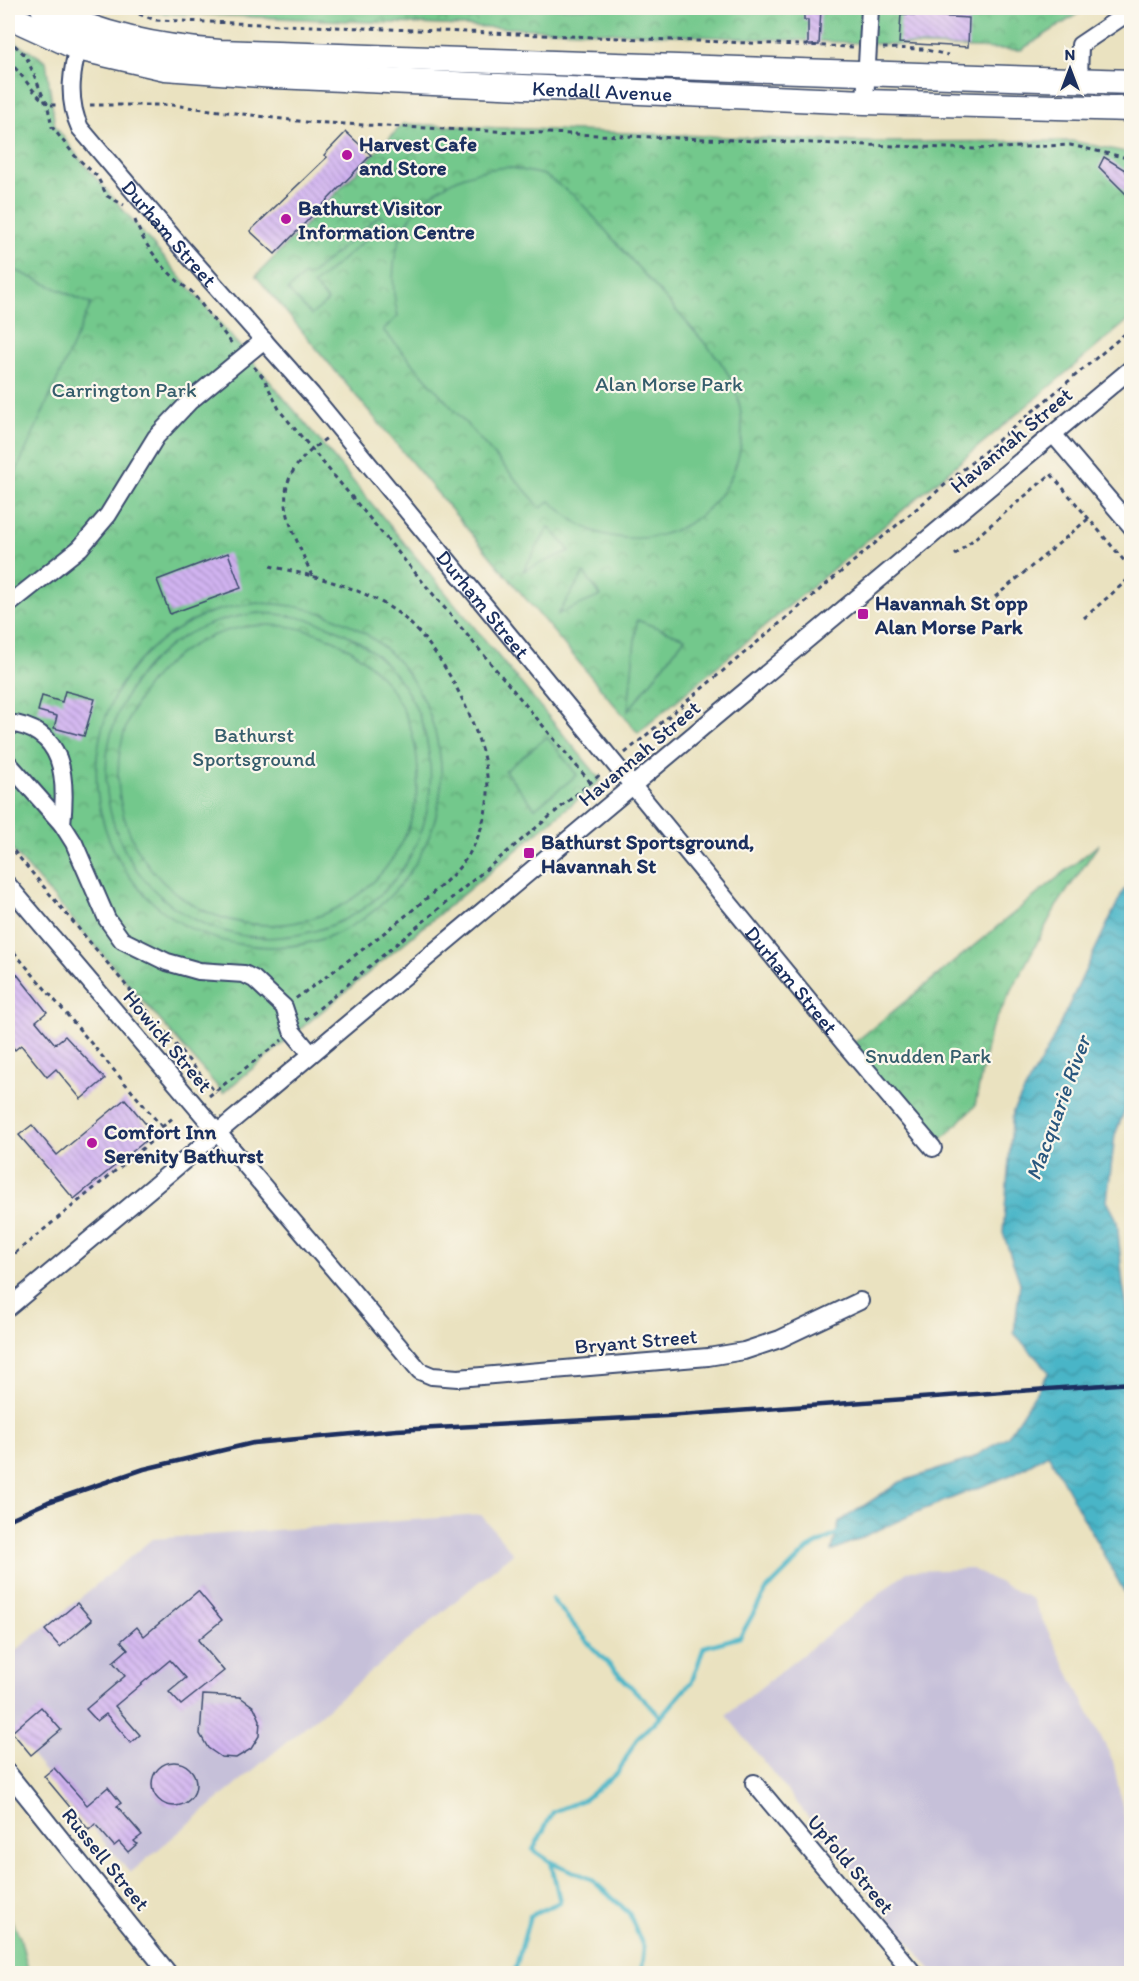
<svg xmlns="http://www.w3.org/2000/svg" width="1139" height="1981" font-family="Itim,sans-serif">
<defs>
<pattern id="park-crowns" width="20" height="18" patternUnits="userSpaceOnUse" patternTransform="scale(1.5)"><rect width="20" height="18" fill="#73c88c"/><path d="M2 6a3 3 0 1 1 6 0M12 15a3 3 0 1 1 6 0" fill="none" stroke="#5ea376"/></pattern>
<pattern id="water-waves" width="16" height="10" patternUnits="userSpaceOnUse" patternTransform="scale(1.5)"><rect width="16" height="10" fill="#49b5c7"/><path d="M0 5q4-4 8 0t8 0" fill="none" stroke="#3c94a5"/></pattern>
<pattern id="building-back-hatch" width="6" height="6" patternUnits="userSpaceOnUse" patternTransform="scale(1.5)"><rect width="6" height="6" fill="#d2b4f1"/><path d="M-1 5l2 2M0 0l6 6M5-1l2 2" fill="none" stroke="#aa93c6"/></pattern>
</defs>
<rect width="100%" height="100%" fill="#fbf7ec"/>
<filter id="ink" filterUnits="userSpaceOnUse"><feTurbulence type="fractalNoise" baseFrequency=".0167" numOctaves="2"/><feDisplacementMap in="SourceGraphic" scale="12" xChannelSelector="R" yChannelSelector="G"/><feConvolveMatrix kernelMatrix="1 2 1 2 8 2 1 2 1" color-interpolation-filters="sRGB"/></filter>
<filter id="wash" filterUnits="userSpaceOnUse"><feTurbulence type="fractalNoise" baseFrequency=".008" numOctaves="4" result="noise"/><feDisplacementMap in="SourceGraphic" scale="24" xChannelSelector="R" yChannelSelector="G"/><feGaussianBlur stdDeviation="1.35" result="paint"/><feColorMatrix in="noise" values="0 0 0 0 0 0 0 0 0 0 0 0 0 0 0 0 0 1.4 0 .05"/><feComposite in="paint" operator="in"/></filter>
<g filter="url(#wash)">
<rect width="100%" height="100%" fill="#eae2c0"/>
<g fill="#c6c0d9">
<path d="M481,1515L513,1553L130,1873L8,1728V1657L152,1539Z"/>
<path d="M972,1569L1032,1599L1113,1761L1131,1848V1973H934L726,1715L908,1571Z"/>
</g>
<g fill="url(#park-crowns)" stroke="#477c75" stroke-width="1.5">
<path d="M127,8H1087L1021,50L139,12Z"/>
<path d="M8,38L46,61L55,126L79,158L294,410L601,780L223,1093L8,845Z"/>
<path d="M403,124L859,142L1072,141L1131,153V318L638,733L256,276Z"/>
<path d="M1099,844L1056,907L990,1031L975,1106L933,1148L848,1048Z"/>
</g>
<g fill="#73c88c" stroke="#477c75" stroke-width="1.5" fill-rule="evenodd">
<path d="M507,167L544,175L576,197L717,357C784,445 706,565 599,533C580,527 564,514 550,501L541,508L383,330L398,316C378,234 423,174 507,167Z"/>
<path d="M380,215L386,222L313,285L328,301L311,315L288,290L304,275L307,278Z"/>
<path d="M8,267L91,304L8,490Z"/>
<path d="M549,527L570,551L523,571Z"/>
<path d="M584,573L601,596L558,614Z"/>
<path d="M258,603C350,605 422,655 439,750C449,804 426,860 388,898C358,929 313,948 270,947C83,944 28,696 200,617C218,608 238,606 258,603ZM258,613C484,619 484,918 281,937C250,940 218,932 192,918C83,859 76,705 181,638C204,623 231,617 258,613Z"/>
<path d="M637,620L685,638L628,711Z"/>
<circle cx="268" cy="775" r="150"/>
<path d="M547,737L577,775L535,808L505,771Z"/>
<path d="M8,1914L20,1937L29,1973H8Z"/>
</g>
<path fill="url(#water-waves)" stroke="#327292" stroke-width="1.5" d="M1131,884V1094L1115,1135L1107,1201L1117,1220L1123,1285L1131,1329V1604L1048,1454L1013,1474L922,1510L832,1551L839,1522L900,1482L971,1459L1008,1436L1049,1372L1014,1333L1020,1283L1003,1233L1013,1111L1050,1045L1123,891Z"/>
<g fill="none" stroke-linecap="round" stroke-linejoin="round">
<g stroke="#49b5c7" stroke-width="4.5">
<path d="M552,1599L592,1647L661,1717"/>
<path d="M514,1974L530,1916L560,1902L551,1862"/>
<path d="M641,1974L644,1949L629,1913L591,1879L551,1862L533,1850L553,1812L585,1799L618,1772L638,1737L661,1717L692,1681L704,1647L740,1637L766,1591L808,1549L842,1531"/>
</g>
</g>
<g id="blocks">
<g fill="url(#building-back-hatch)">
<path d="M804,8H821L819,45H808V20H804Z"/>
<path d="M901,14L969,18L968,47L899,43Z"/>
<path d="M346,132L371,155L275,254L250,231L327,157L324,155Z"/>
<path d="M1104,157L1125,170L1131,181V199L1099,167Z"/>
<path d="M228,553L241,588L170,614L157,580Z"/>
<path d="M65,691L95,699L84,736L54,728L57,716L38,711L42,696L62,702Z"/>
<path d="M8,963L47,1012L36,1021L55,1044L65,1036L105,1079L81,1099L56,1069L47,1077L21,1045L15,1050L8,1041Z"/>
<path d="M125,1099L154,1134L74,1199L19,1135L32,1125L57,1155Z"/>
<path d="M198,1591L222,1620L198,1640L224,1671L181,1705L169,1692L186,1678L170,1660L115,1706L140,1735L131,1743L106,1714L97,1721L86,1709L125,1676L113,1662L128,1649L121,1641L137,1627L144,1636Z"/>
<path d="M77,1603L92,1620L60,1647L45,1630Z"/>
<path d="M203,1695L240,1697L254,1707L260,1720L259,1736L251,1749L236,1758L221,1757L208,1748L200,1734Z"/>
<path d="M41,1707L61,1730L31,1755L12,1732Z"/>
<circle cx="174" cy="1784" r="22"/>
<path d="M54,1768L87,1805L108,1787L121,1803L117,1806L142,1835L134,1841L137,1844L128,1852L119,1842L114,1846L95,1824L89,1830L44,1776Z"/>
</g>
</g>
</g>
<g filter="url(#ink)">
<use href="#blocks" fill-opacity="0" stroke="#3a4a6d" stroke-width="1.5"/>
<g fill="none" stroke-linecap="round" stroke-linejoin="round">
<defs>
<g id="minor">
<path id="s1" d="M80,38C72,69 66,98 80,128L181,247L312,395L848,1048L933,1148"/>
<path d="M1079,80L1080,45L1132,10"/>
<path d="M865,102L870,8"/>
<path d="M1053,434L1132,527"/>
<path d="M8,605L80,548L108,515L156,437L190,401L264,340"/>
<path d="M8,723C65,729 67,778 62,824"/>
<path d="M8,763L62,824L74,843L107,919L122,940L167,962L199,971L244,974L254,979L284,1007L292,1031L311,1054"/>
<path d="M8,885L420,1371L432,1376L458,1378L708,1357L744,1351L780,1339L860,1301"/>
<path d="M8,1308L1132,368"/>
<path d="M8,1773L169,1974"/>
<path d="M754,1783L914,1974"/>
</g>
<g id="highway">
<path d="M43,8C103,36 155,47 220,52L1132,82"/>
<path id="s2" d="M8,16L78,48L165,68L275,76L865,102L1132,109"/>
</g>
</defs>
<use href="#minor" stroke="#3a4a6d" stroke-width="20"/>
<use href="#highway" stroke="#3a4a6d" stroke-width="27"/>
<g stroke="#3a4a6d" stroke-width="3" stroke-dasharray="4.5 4.5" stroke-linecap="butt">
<path d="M122,8L156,20L853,47"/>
<path d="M8,39L26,56L45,101L50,105H59"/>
<path d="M883,48L922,49L948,55"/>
<path d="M8,61C23,74 31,92 47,103L52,127L75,156L97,176L107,196L124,205"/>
<path d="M90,105H172L306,122L464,130L974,149L1070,145L1132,159"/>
<path d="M1125,170L1132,164"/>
<path d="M135,220C143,245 168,276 191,291L233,345"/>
<path d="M254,367L263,377L280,411L590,782"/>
<path d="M955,555L1051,474L1132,570"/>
<path d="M270,566C314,576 362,587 398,613C442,645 489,738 488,793C487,811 481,833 472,849C458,874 436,890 415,908C376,940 336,970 295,999"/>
<path d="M312,576C287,516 262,483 327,438"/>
<path d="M995,597L1088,519"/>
<path d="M1084,618L1132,576"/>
<path d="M625,753L1132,328"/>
<path d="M8,844L216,1093"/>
<path d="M8,945L162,1127"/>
<path d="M305,1020L602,773"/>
<path d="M209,1096L282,1040"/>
<path d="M8,1259L165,1130L162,1127L175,1116"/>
</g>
<use href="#minor" stroke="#fff" stroke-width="16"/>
<use href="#highway" stroke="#fff" stroke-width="24"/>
<path stroke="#1b2f5e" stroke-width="4.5" d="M8,1520L48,1502L144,1469L253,1443L397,1430L667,1416L1132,1383"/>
</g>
</g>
<g fill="#b5179e" stroke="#fbf7ec" stroke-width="2">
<circle cx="347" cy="155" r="6"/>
<circle cx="286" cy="219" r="6"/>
<rect x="857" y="608" width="12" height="12" rx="3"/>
<rect x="523" y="847" width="12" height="12" rx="3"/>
<circle cx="92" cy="1143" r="6"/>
</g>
<g text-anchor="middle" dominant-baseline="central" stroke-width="4.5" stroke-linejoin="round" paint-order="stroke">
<g font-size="21" fill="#1b2f5e" stroke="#fbf7ec">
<text stroke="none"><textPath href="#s2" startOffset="604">Kendall Avenue</textPath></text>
<text stroke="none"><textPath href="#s1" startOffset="230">Durham Street</textPath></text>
<text transform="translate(1011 440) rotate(-40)">Havannah Street</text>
<text stroke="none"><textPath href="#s1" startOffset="716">Durham Street</textPath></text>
<text transform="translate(639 753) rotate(-40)">Havannah Street</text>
<text stroke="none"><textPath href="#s1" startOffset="1202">Durham Street</textPath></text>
<text transform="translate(168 1041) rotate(50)">Howick Street</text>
<text transform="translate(636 1341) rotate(-5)">Bryant Street</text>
<text transform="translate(106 1859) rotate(51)">Russell Street</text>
<text transform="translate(851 1864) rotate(50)">Upfold Street</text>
</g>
<g font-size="21" font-weight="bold" fill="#1b2f5e" stroke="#fbf7ec" text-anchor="start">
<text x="359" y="143">Harvest Cafe<tspan x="359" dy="24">and Store</tspan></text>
<text x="298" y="207">Bathurst Visitor<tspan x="298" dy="24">Information Centre</tspan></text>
<text x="875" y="602">Havannah St opp<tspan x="875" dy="24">Alan Morse Park</tspan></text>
<text x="541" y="841">Bathurst Sportsground,<tspan x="541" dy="24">Havannah St</tspan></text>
<text x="104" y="1131">Comfort Inn<tspan x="104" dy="24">Serenity Bathurst</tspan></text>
</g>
<g font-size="21" fill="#355d6c" stroke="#fbf7ec">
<text x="669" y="383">Alan Morse Park</text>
<text x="124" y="389">Carrington Park</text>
<text x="254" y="734">Bathurst<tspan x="254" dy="24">Sportsground</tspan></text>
<text x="928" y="1055">Snudden Park</text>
</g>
<g font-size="22" font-style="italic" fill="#29577e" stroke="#fbf7ec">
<text transform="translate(1058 1108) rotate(-70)">Macquarie River</text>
</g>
</g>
<rect width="1139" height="1981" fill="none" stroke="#fbf7ec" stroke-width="30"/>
<g transform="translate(1070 69)" stroke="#fbf7ec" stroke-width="4.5" paint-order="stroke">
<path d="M0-4.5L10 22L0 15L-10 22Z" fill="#1b2f5e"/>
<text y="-9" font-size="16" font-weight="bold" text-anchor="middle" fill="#1b2f5e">N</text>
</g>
</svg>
